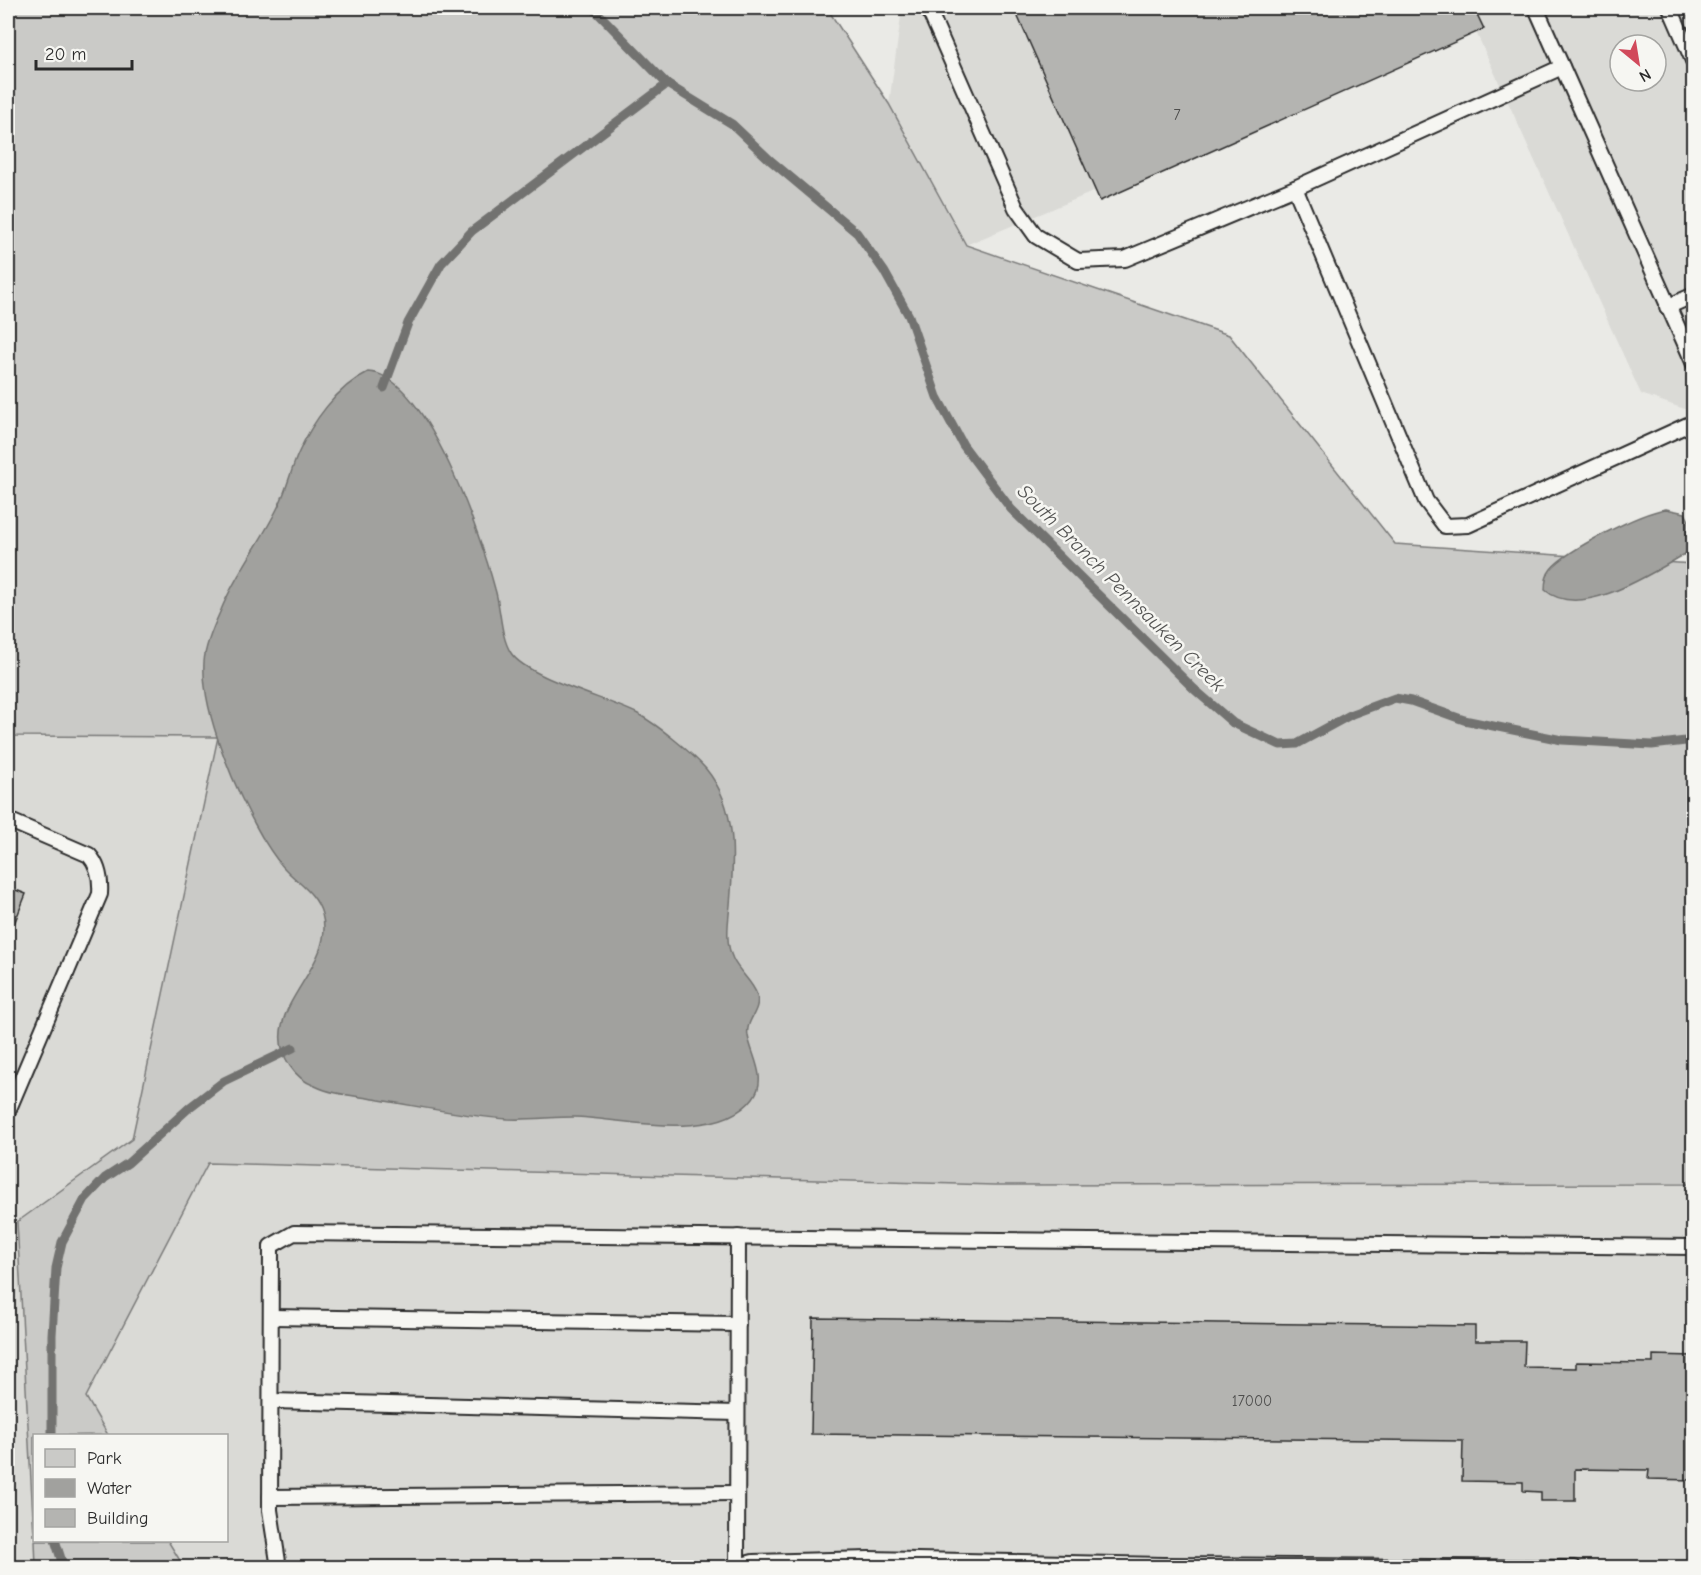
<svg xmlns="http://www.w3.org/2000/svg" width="1701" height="1575" font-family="'Comic Neue',sans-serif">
<rect width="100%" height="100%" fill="#eaeae6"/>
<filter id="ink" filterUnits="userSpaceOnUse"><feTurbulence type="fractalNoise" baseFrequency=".0167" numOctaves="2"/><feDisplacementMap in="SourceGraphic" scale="12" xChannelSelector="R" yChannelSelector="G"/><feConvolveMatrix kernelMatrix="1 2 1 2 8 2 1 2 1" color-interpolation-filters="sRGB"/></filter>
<g filter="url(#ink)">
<g fill="#dadad6" fill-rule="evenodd">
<path d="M896,8H1693V412L1641,394L1476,32L966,245L889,104L901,16ZM1620,45H1656V81H1620Z"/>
<path d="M8,191L1693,687V1567H8ZM34,1436H226V1540H34Z"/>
</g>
<g fill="#cacac7" stroke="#7a7a79" stroke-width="1.5">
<path d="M8,8H827L889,104L966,245L1229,335L1395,544L1693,564V1184L994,1185L208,1163L86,1397L108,1435L34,1436V1536L17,1222L132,1139L218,737L8,736Z"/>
<path d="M35,1541H168L184,1567H36Z"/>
</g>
<g fill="#a1a19e" stroke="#727270" stroke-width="1.5">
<path d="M368,372C426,373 482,540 495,589C501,608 500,636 511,653C526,677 609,699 638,714C659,726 690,751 706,769C738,808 734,859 730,905C728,924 725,942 733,959C739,972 753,982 757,995C761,1012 745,1020 748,1036C752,1057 768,1079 753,1098C718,1144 621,1118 574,1117C552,1117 531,1120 508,1119C464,1116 422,1107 379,1100C358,1096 333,1095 315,1086C304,1082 296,1075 290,1066C253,1011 338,969 322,914C317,895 301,885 288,872C277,862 270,850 262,837C237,794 201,713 204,662C205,646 214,625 221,610C236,573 262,541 279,505C287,488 291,470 298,454C312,422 337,387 368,372Z"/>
<path d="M1666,509L1685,513C1694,529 1697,539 1685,554C1652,573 1580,621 1545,590C1545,582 1546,575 1551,569C1568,549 1640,513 1666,509Z"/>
</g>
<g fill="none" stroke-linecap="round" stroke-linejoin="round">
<g stroke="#727270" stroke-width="9">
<path d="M593,8L667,84L732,124L770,160L857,233L884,271L909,316L937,397L963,445L1011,509L1194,689L1233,723L1280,745L1297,744L1352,714L1395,698L1411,701L1464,720L1562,740L1652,745L1694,740"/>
<path d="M384,388L408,323L441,264L472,231L667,84"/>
<path d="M52,1436V1335L56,1268L62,1242L85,1199L105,1178L128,1163L190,1107L224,1081L293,1048"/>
<path d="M55,1540L64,1568"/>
</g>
</g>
<g fill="#b4b4b1" stroke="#2b2b2b" stroke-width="1.5">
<path d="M1014,8H1474L1484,29L1100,201Z"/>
<path d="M8,887L26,894L8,939Z"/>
<path d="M813,1318L1475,1326V1341H1525L1524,1367L1576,1368V1362L1653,1363V1355L1694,1356V1480L1648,1479L1649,1470L1575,1469V1501H1541V1492L1523,1491V1482L1462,1481L1463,1441L811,1434Z"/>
</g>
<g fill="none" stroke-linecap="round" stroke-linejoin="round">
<defs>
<g id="service">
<path d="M928,8L1016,208L1036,236L1078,261L1125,259L1295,188L1426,501L1445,526L1468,525L1694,422"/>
<path d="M1536,8L1694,364"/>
<path d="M1670,8L1694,63"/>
<path d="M1295,188L1562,67"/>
<path d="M1667,307L1694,295"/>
<path d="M8,820L89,855C99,866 101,879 100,894L8,1111"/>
<path d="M272,1317L738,1324"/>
<path d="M272,1401L737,1413"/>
<path d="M270,1497L737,1493"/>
<path d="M737,1566L738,1237"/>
<path d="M279,1568L270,1510L271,1246L294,1233L1694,1247"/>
<path d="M730,1568L753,1562L869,1559L1163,1565"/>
<path d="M1160,1568L1163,1565L1574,1568"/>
</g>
</defs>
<use href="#service" stroke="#2b2b2b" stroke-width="18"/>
<use href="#service" stroke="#f6f6f2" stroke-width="14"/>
</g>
</g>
<g text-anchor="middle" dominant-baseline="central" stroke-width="5" stroke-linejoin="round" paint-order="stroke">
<g font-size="15" fill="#4d4d4c">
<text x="1177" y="115">7</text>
<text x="1252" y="1401">17000</text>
</g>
<g font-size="20" font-style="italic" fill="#545453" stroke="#f6f6f2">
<text transform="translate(1121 588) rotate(45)">South Branch Pennsauken Creek</text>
</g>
</g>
<rect width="1701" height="1575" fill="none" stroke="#f6f6f2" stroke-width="30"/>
<rect x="15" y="15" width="1671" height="1545" fill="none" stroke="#2b2b2b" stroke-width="2" filter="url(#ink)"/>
<rect x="33" y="1434" width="195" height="108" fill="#f6f6f2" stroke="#a5a5a2" stroke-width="1.5"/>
<rect x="45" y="1449" width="30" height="18" fill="#cacac7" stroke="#a5a5a2" stroke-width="1.5"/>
<text x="87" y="1464" font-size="18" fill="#2b2b2b">Park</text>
<rect x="45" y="1479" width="30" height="18" fill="#a1a19e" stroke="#a5a5a2" stroke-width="1.5"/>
<text x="87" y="1494" font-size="18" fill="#2b2b2b">Water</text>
<rect x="45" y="1509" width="30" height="18" fill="#b4b4b1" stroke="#a5a5a2" stroke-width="1.5"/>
<text x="87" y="1524" font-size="18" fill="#2b2b2b">Building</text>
<g transform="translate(1638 63) rotate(150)"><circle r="28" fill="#f6f6f2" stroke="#a5a5a2" stroke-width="1.5"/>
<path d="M0-4.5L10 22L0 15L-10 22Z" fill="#d1495b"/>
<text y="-9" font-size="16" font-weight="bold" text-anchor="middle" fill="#2b2b2b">N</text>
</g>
<path d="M36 60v9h96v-9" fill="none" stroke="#2b2b2b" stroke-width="3"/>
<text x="45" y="60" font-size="18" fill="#2b2b2b" stroke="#f6f6f2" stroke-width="4.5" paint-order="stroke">20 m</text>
</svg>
